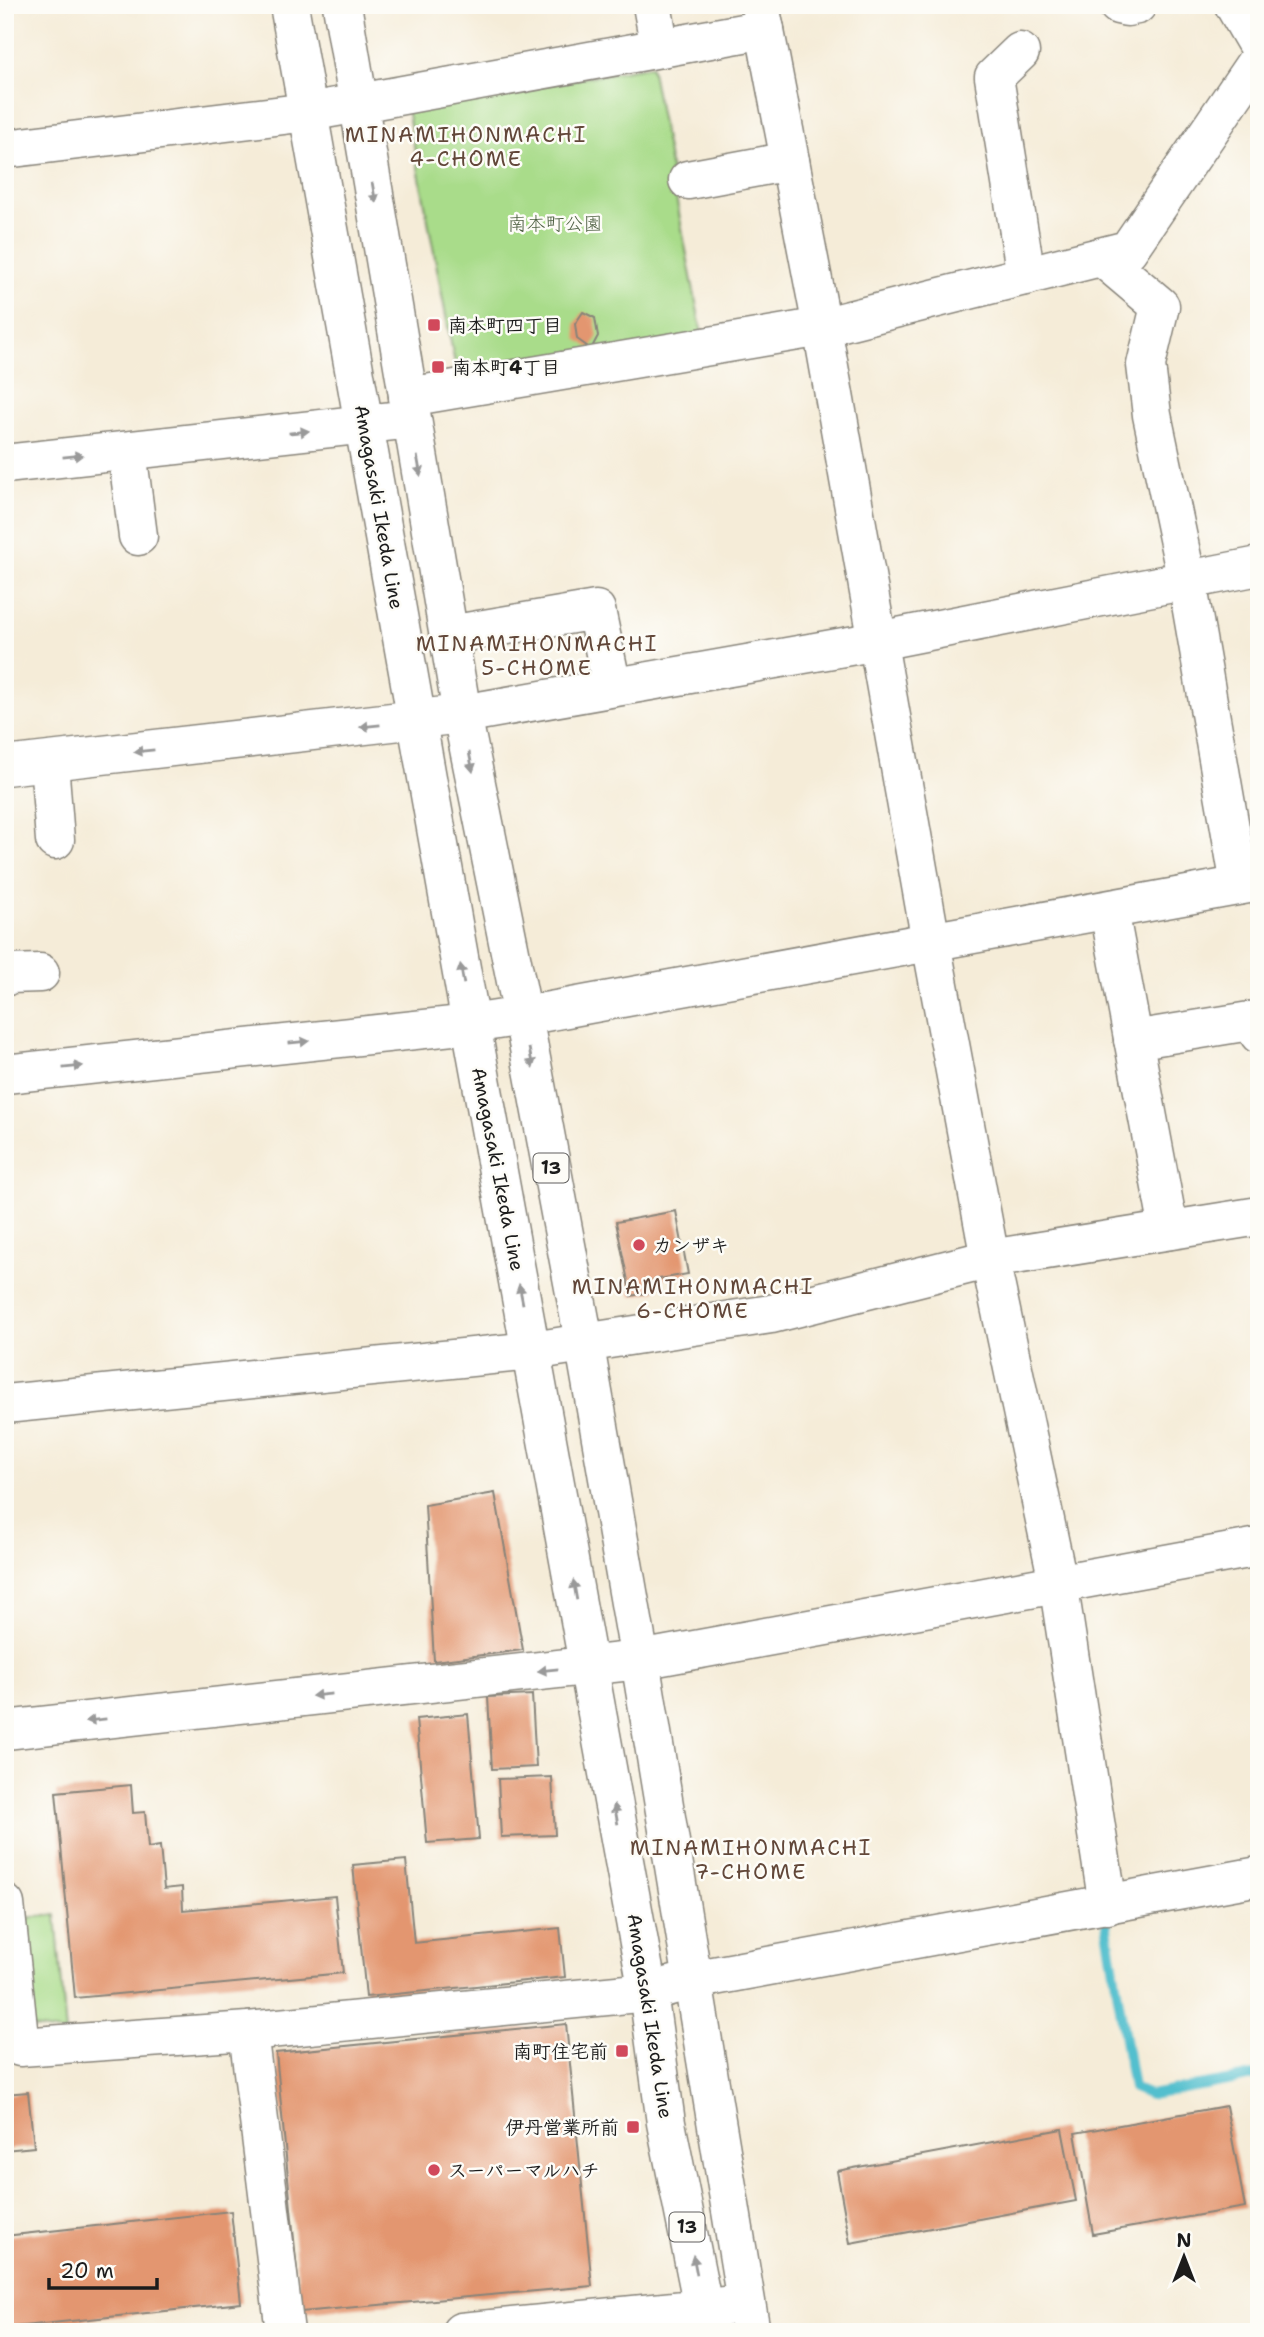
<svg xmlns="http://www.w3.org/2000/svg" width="1264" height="2337" font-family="'Shantell Sans','Klee One',sans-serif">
<rect width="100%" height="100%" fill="#fdfcf7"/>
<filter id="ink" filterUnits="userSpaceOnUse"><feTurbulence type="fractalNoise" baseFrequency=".0143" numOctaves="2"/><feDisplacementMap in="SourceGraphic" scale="14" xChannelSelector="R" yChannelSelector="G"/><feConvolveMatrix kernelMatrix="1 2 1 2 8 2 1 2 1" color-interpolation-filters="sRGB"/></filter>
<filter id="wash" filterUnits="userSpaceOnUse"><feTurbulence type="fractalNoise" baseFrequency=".00686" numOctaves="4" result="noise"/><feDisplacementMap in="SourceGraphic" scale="28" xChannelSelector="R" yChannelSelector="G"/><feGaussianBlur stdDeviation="1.57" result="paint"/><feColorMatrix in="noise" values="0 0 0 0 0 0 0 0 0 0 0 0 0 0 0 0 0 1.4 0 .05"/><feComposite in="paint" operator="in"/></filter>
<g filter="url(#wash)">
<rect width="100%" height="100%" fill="#f5ecd8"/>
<g fill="#a9dc8a" stroke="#627c53" stroke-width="2">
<path d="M651,66L702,334L458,380L407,109Z"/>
<path d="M56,1915L66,2033L32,2028L24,1918Z"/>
</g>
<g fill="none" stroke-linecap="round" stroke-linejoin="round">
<path stroke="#53bfce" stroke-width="10" d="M1105,1916L1133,2088L1150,2095L1259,2075"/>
</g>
<g id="blocks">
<g fill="#e39670">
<path d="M583,312L595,318L598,336L591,349L577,339L575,324Z"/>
<path d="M676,1211L688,1274L653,1280L655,1291L631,1296L616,1222Z"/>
<path d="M495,1493L523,1650L434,1661L425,1505Z"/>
<path d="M532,1695L536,1767L492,1769L488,1697Z"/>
<path d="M468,1714L479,1839L427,1843L416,1719Z"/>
<path d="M552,1777L555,1835L501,1837L498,1779Z"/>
<path d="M131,1785L133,1813L145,1812L148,1848L160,1846L164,1889L182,1887L183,1910L335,1896L343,1973L75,1998L56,1792Z"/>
<path d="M406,1860L414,1943L560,1928L565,1977L366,1997L353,1865Z"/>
<path d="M566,2024L592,2286L301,2312L276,2053Z"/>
<path d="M28,2092L34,2147L5,2150V2094Z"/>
<path d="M1226,2106L1245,2207L1093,2234L1075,2133Z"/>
<path d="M1062,2129L1076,2201L850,2243L837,2171Z"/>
<path d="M231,2211L241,2303L5,2328V2236Z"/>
</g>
</g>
</g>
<g filter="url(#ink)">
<use href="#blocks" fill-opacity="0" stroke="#88847a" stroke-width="2"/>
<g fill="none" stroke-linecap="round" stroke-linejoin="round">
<defs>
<g id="minor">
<path d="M652,5L660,48"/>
<path d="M760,5L822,327L931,942L990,1259L1058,1582L1108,1905"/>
<path d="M1118,5L1127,7L1137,5"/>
<path d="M1234,5L1259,48"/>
<path d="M1020,52L994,77L1026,276"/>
<path d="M359,103L765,29"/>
<path d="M688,180L790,161"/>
<path d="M1102,257L1160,306L1146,365L1152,415L1187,581L1240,885"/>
<path d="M408,397L822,327L1128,250L1259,58"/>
<path d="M127,451L138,536"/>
<path d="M5,464L411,419"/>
<path d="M449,635L596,610L612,687"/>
<path d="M49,762L55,840"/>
<path d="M5,766L462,714L878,641L1259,566"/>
<path d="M1109,910L1169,1230"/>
<path d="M5,977L10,974L40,973"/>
<path d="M1133,1040L1256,1020L1259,1034"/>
<path d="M5,1074L471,1024L523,1016L1259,882"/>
<path d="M5,1404L532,1351L771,1314L990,1259L1259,1216"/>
<path d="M5,1730L640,1660L1259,1547"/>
<path d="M5,1904L20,2047L248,2031L648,1992L692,1980L1259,1876"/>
<path d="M248,2031L285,2332"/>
<path d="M461,2332L745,2304"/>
</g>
<path id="tertiary" d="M5,149L308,112L359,103"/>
<g id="primary">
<path d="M289,5L471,1024L648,1992L666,2123L708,2332"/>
<path d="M342,5L462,714L523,1016L584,1341L640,1660L751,2332"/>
</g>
</defs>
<use href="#minor" stroke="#88847a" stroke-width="41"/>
<use href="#tertiary" stroke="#88847a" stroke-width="41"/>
<use href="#primary" stroke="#88847a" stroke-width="41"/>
<use href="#minor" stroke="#fff" stroke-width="38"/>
<use href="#tertiary" stroke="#fff" stroke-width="38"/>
<use href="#primary" stroke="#fff" stroke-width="38"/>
</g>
<defs><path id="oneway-solid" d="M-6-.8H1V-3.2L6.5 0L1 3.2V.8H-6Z" transform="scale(1.75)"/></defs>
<g fill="#999">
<use href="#oneway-solid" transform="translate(374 193) rotate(80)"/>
<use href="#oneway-solid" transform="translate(299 432) rotate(-6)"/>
<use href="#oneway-solid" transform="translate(73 456) rotate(-6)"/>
<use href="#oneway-solid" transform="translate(419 466) rotate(80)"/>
<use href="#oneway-solid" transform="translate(370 726) rotate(174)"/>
<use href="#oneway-solid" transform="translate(144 751) rotate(174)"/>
<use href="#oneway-solid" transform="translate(471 762) rotate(79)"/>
<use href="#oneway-solid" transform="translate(462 974) rotate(-100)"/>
<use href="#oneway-solid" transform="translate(299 1042) rotate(-6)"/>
<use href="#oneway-solid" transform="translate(531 1058) rotate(79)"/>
<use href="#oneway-solid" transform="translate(73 1067) rotate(-6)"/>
<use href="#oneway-solid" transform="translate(521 1294) rotate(-101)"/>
<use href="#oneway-solid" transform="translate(575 1590) rotate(-100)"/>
<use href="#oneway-solid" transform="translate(548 1670) rotate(174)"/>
<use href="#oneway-solid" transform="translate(322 1695) rotate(174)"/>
<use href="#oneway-solid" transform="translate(96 1720) rotate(174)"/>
<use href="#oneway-solid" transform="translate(616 1814) rotate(-100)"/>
<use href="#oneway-solid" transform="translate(695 2265) rotate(-101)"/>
</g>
</g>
<g fill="#d1495b" stroke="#fdfcf7" stroke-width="2.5">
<rect x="427" y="318" width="14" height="14" rx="3.5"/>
<rect x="431" y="360" width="14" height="14" rx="3.5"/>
<circle cx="639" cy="1245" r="7"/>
<rect x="615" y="2044" width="14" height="14" rx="3.5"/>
<rect x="626" y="2120" width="14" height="14" rx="3.5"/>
<circle cx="434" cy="2170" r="7"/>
</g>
<g text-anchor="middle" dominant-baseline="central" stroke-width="5" stroke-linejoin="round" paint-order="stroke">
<g fill="#fdfcf7" stroke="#605f5e" stroke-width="2">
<rect x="533.5" y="1153.5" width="35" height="29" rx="5"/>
<rect x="669.5" y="2212.5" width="35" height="29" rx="5"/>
</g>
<g font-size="18" font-weight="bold" fill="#1c1c1c">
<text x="551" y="1168">13</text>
<text x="687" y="2227">13</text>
</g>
<g font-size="19" fill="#4d5f42" stroke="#fdfcf7">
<text x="555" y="223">南本町公園</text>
</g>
<g font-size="19" font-weight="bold" fill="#1c1c1c" stroke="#fdfcf7" text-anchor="start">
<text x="448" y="325">南本町四丁目</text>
<text x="452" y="367">南本町4丁目</text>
<text x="653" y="1245">カンザキ</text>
<text x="608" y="2051" text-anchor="end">南町住宅前</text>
<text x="619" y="2127" text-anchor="end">伊丹営業所前</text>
<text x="448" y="2170">スーパーマルハチ</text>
</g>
<g font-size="19" fill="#1c1c1c" stroke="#fdfcf7">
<text transform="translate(379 507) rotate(80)">Amagasaki Ikeda Line</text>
<text transform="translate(498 1169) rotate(79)">Amagasaki Ikeda Line</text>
<text transform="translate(650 2016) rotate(81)">Amagasaki Ikeda Line</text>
</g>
<g font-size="21" letter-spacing="2" fill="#624739" stroke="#fdfcf7">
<text x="466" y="135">MINAMIHONMACHI<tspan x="466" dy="24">4-CHOME</tspan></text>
<text x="537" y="644">MINAMIHONMACHI<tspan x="537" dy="24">5-CHOME</tspan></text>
<text x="693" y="1287">MINAMIHONMACHI<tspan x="693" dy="24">6-CHOME</tspan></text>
<text x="751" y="1848">MINAMIHONMACHI<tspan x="751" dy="24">7-CHOME</tspan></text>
</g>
</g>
<rect width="1264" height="2337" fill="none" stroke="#fdfcf7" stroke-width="28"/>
<g transform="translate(1184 2257)" stroke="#fdfcf7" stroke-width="5" paint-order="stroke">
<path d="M0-5L12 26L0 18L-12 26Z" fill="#1c1c1c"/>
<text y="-10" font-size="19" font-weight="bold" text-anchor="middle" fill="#1c1c1c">N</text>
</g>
<path d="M49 2278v10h108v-10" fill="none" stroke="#1c1c1c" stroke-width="3.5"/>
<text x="60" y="2278" font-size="21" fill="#1c1c1c" stroke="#fdfcf7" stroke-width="5" paint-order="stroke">20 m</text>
</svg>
